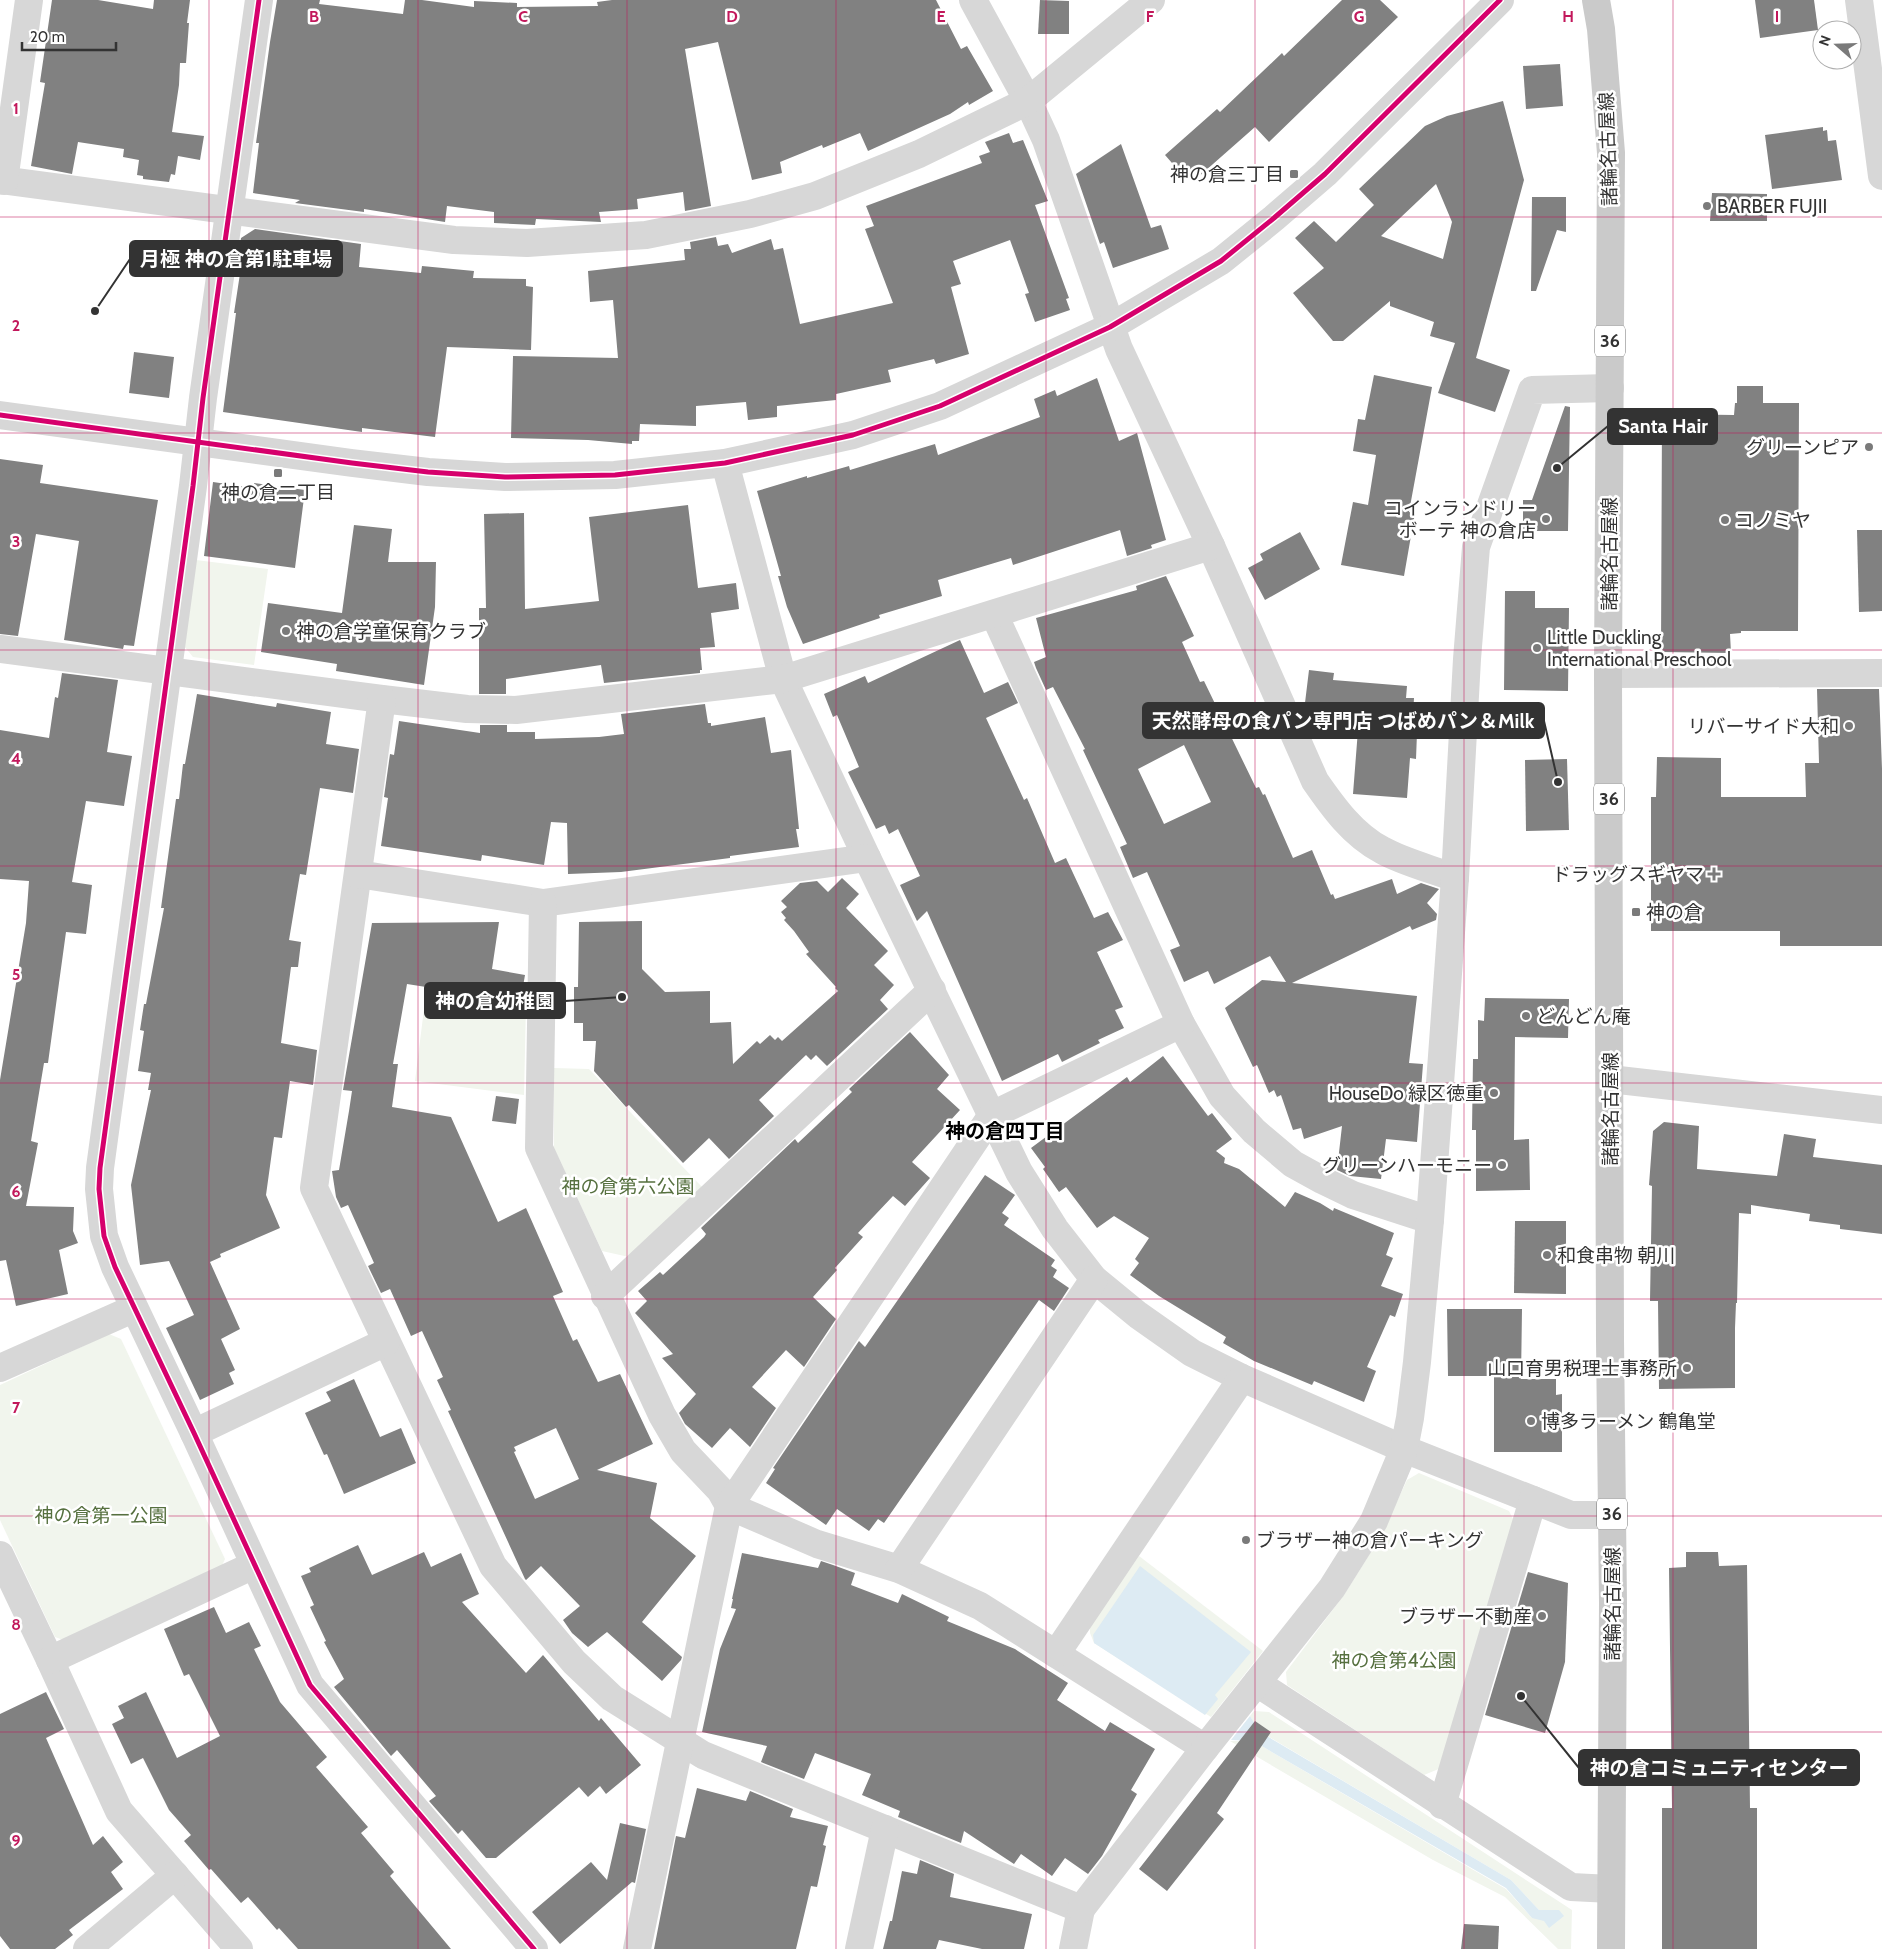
<svg xmlns="http://www.w3.org/2000/svg" width="1882" height="1949" font-family="Cabin,'Noto Sans JP',sans-serif">
<rect width="100%" height="100%" fill="#fff"/>
<g fill="#f1f5ed">
<path d="M196,560L268,569L254,665L193,657L184,646Z"/>
<path d="M426,993L526,1004L524,1095L415,1081Z"/>
<path d="M554,1068L589,1069L702,1187L629,1257L602,1251L554,1148Z"/>
<path d="M109,1334L121,1339L225,1559L219,1572L69,1642L55,1637L0,1520V1385Z"/>
<path d="M1419,1473L1509,1511L1515,1523L1446,1766L1424,1775L1287,1685L1286,1672L1344,1595L1366,1560L1385,1527L1407,1480Z"/>
<path d="M1139,1556L1263,1651L1211,1717L1094,1643L1090,1633V1625Z"/>
<path d="M1254,1711L1269,1712L1572,1910L1571,1949H1558L1505,1897L1433,1860L1230,1741H1253L1506,1889L1532,1918L1563,1916L1558,1910H1539L1511,1880L1259,1731L1250,1716Z"/>
</g>
<g fill="#ddebf3">
<path d="M1140,1566L1251,1652L1215,1695L1218,1699L1205,1715L1094,1643L1093,1635Z"/>
<path d="M1250,1716L1260,1732L1511,1880L1539,1910H1559L1564,1916L1549,1928L1544,1921L1532,1918L1506,1888L1253,1741L1231,1740Z"/>
</g>
<g fill="#818181" fill-rule="evenodd">
<path d="M52,0H98L153,9L154,0H190L187,23H189L186,63H180L179,85L172,132L204,136L200,160L178,156L175,175L171,174L169,182L143,179V176L137,175L139,160L123,157L124,149L78,142L72,174L31,166L45,83L40,82Z"/>
<path d="M277,0H320L319,4L403,14L405,0H422L474,7V1L517,3V7L598,6L597,2L612,0H936L961,49L967,46L993,91L969,105L968,102L950,114L868,151L860,133L823,148L822,145L780,162L782,173L752,180L718,42L685,49L711,206L685,211L683,192L637,199L638,209L599,212L601,222L536,219L535,225L494,223V212L447,206L445,222L364,209V212L295,203L300,200L253,193L259,143H256L270,42Z"/>
<path d="M1040,0L1069,1V34H1038Z"/>
<path d="M1342,0H1380L1398,17L1269,142L1255,127L1196,179H1186L1165,155L1217,109L1220,112L1282,53L1284,56Z"/>
<path d="M1755,0H1814L1818,30L1760,38Z"/>
<path d="M1560,64L1563,106L1526,109L1523,66Z"/>
<path d="M1503,101L1524,180L1476,358L1510,370L1495,412L1438,393L1455,343L1430,336L1434,322L1390,306V301L1343,341H1333L1293,293L1324,268L1295,238L1314,221L1336,242L1374,205L1359,189L1425,126L1447,116ZM1436,184L1452,222L1443,259L1381,236Z"/>
<path d="M1823,127V131L1827,130L1828,141L1836,140L1842,180L1772,189L1765,135Z"/>
<path d="M1009,133L1013,143L1023,140L1048,201L1035,205L1069,298L1066,299L1070,310L1035,322L1025,294L1029,293L1010,240L953,261L961,284L951,287L969,354L936,364L934,359L888,370L891,382L836,394V400L777,406V417L748,420L746,402L696,406V426L640,424L639,441H632V444L588,440L511,438L513,356L618,358L613,300L590,302L588,271L685,260L684,249H691L690,242L716,237L718,246L728,244L732,253L771,239L774,250L783,248L800,324L893,303L865,229L874,226L866,206L982,163L979,156L990,152L985,142Z"/>
<path d="M1121,144L1151,228L1161,225L1169,249L1113,268L1104,242L1100,244L1076,174Z"/>
<path d="M1712,193L1767,194V221H1710Z"/>
<path d="M1532,197H1566V232L1557,230L1536,291H1531Z"/>
<path d="M255,229L361,244L359,267L421,273L422,266L474,271L473,278L526,279V286L533,287L531,350L447,347L435,437L362,428V432L223,412L236,313H234L241,267L237,266L241,238Z"/>
<path d="M134,352L174,357L169,398L129,393Z"/>
<path d="M1374,375L1432,387L1409,512L1415,513L1404,576L1341,565L1353,502L1368,505L1376,455L1353,451L1358,419L1365,420Z"/>
<path d="M1097,378L1119,441L1137,433L1166,540L1151,545L1152,548L1127,556L1120,530L1013,565L1011,558L938,580L942,596L879,615L880,618L803,644L787,607L778,576H781L757,491L807,476V478L849,466L850,470L935,444L938,455L1040,417L1034,399L1055,390L1057,396Z"/>
<path d="M1737,386H1763V403H1799L1798,631H1741V633L1730,634L1731,653L1661,652L1662,414L1734,415L1735,403H1737Z"/>
<path d="M1565,406L1570,407L1568,531H1523V500H1532Z"/>
<path d="M0,459L43,465L40,483L158,500L134,646L124,645L123,649L64,640L79,541L36,534L18,636L0,634Z"/>
<path d="M213,482L254,488V483L305,490L295,568L204,556Z"/>
<path d="M688,505L698,588L736,583L739,609L711,613L715,647L700,648L702,670H700V673L604,683L601,665L506,679V694H479V608H486L484,514L524,513L525,609L599,601L589,517Z"/>
<path d="M354,525L392,529L388,562H436L435,607L424,685L336,671L337,664L261,652L268,603L342,613Z"/>
<path d="M1857,530H1882V611L1859,612Z"/>
<path d="M1300,532L1320,569L1265,600L1248,568L1263,560L1260,554Z"/>
<path d="M1166,576L1194,636L1182,642L1200,682L1204,681L1256,788L1259,787L1263,795L1265,794L1293,858L1312,850L1331,895L1333,894L1335,899L1392,879L1397,894L1421,883L1439,889L1427,903L1437,914L1436,920L1412,930L1410,926L1292,983L1417,996L1409,1063L1423,1064L1417,1142L1386,1139L1381,1179L1350,1176L1337,1170L1342,1126L1304,1139L1301,1128L1293,1130L1281,1095L1277,1097L1274,1090L1269,1093L1257,1065L1253,1067L1225,1008L1262,980L1286,982L1270,956L1214,984L1208,971L1184,982L1170,950L1180,946L1147,872L1133,878L1120,847L1127,844L1083,750L1085,749L1053,687L1046,690L1036,668L1034,662L1046,657L1036,618L1137,590L1136,586ZM1184,745L1211,802L1164,824L1138,769Z"/>
<path d="M1505,591H1535V608H1569L1568,691L1504,690Z"/>
<path d="M960,640L984,693L1008,682L1018,703L986,718L1024,800L1027,798L1055,863L1066,858L1094,918L1108,912L1123,940L1097,952L1123,1007L1115,1010L1124,1028L1098,1040L1100,1043L1062,1062L1058,1054L1002,1081L927,911L917,921L900,885L920,876L898,829L889,834L885,825L876,829L848,772L859,767L837,715L833,717L824,694L865,676L868,683Z"/>
<path d="M1309,670L1334,673L1333,680L1407,686L1406,698H1414L1412,732L1417,733L1416,759L1410,758L1407,798L1353,794L1359,717L1304,711Z"/>
<path d="M62,673L118,680L107,752L132,756L124,806L86,801L72,882L92,885L86,934L66,932L48,1063H44L31,1141L38,1143L26,1206L74,1207L73,1231L78,1243L59,1250L68,1294L16,1306L6,1260L0,1261V1080L26,923L29,881L0,879V730L49,738L55,697L58,698Z"/>
<path d="M1817,689H1879L1882,769V946H1780V931H1651V797H1656L1657,757L1721,758V797H1806L1805,763H1819Z"/>
<path d="M197,694L276,707L277,703L331,712L326,744L359,749L353,793L320,788L306,875L300,874L289,940L301,942L298,967H291L281,1043L317,1050L313,1085L290,1081L282,1138L274,1137L266,1195L280,1228L220,1254L221,1257L210,1262L240,1329L221,1339L235,1370L229,1373L234,1384L200,1400L166,1328L194,1315L169,1261L140,1265L131,1185L151,1090H148L151,1073L138,1071L144,1031L140,1030L144,1004H146L164,908H161L176,799H179L183,764H185Z"/>
<path d="M705,704L708,723H711V726L765,717L771,753L791,750L799,829H796L799,847L730,856V858L621,872L568,874L567,823L551,822L544,865L482,855L481,861L381,846L388,798L384,797L390,754L394,755L399,721L480,733V725H507V732H535V739L599,737L624,734L621,714Z"/>
<path d="M1567,759L1569,830L1526,831L1525,760Z"/>
<path d="M842,878L859,894L846,908L888,951L874,965L894,985L880,1000L888,1009L827,1066L816,1055L811,1060L806,1055L759,1100L774,1116L729,1159L709,1138L683,1163L629,1105L626,1107L594,1071L596,1041H583V1023H574V987H578L579,922L642,921V969L665,992L710,991V1023L731,1022L733,1064L757,1041L760,1044L770,1035L775,1040L778,1037L782,1041L838,991L835,988L836,987L806,954L809,952L794,931L784,920L786,918L781,912L787,907L781,901L800,883L817,881L828,892Z"/>
<path d="M499,922L492,969L525,975L521,998L483,992V996L407,984L393,1064H398L392,1107L451,1117L498,1222L526,1208L563,1292L553,1296L573,1341L577,1339L598,1382L620,1374L653,1444L597,1470L657,1483L650,1518L696,1556L642,1622L682,1657L681,1660L662,1681L607,1632L588,1647L572,1633L563,1620L580,1606L541,1566L526,1580L525,1579L448,1411L451,1410L437,1380L443,1377L422,1331L411,1336L390,1289L381,1293L368,1266L374,1263L348,1205L341,1208L336,1197L332,1171L339,1170L349,1111L352,1091L343,1090L372,923ZM556,1428L579,1479L535,1499L514,1452L516,1451L514,1447Z"/>
<path d="M1485,998L1569,999L1568,1038L1515,1037L1514,1140L1529,1139L1530,1190L1476,1191V1130H1472L1473,1059H1478V1020L1484,1021Z"/>
<path d="M910,1032L949,1075L937,1089L960,1110L912,1162L930,1178L905,1206L893,1196L858,1233L863,1237L835,1268L837,1270L813,1297L836,1319L804,1367L786,1350L752,1387L776,1408L750,1447L730,1428L712,1448L685,1424L679,1413L696,1394L662,1358L673,1354L635,1313L647,1301L638,1291L660,1272L663,1275L704,1237L706,1234L701,1228L795,1139L798,1143L852,1092L849,1089Z"/>
<path d="M1163,1056L1208,1116L1212,1113L1232,1139L1216,1151L1225,1158L1224,1163L1239,1169L1285,1207L1295,1192L1320,1203L1333,1211L1334,1208L1394,1233L1386,1255L1393,1258L1381,1286L1403,1294L1395,1317L1390,1315L1367,1367L1376,1371L1364,1402L1314,1381L1312,1385L1254,1361L1223,1343L1226,1337L1159,1296L1130,1275L1139,1263L1135,1259L1149,1238L1114,1216L1097,1228L1066,1187L1059,1192L1043,1169L1045,1167L1031,1148L1127,1077L1130,1082Z"/>
<path d="M496,1096L519,1099L516,1124L492,1121Z"/>
<path d="M1664,1122L1699,1126L1697,1169L1777,1176L1784,1134L1816,1139L1813,1157L1882,1165V1234L1840,1229V1225L1809,1221L1810,1214L1751,1205V1214L1739,1213L1737,1303H1736L1735,1328V1388L1659,1389L1658,1301H1650L1652,1186L1649,1185L1653,1131Z"/>
<path d="M985,1175L1015,1195L1002,1213L1009,1218L1004,1225L1055,1260L1051,1266L1057,1270L1053,1277L1069,1288L1054,1311L1039,1300L884,1523L878,1519L869,1531L837,1509L826,1525L766,1483L775,1469L773,1468L859,1341L865,1347Z"/>
<path d="M1515,1221H1566V1294L1514,1293Z"/>
<path d="M1447,1309H1522L1521,1379H1556V1395L1562,1394V1452H1494V1376H1448Z"/>
<path d="M354,1379L380,1437L401,1428L416,1463L344,1494L327,1454L324,1455L305,1413L331,1401L326,1392Z"/>
<path d="M358,1545L372,1575L424,1552L431,1567L461,1553L479,1594L462,1602L526,1673L543,1655L599,1721L601,1718L641,1765L606,1794L600,1786L588,1797L579,1787L496,1858H486L462,1830L458,1834L429,1801L436,1796L397,1750L391,1756L334,1687L344,1679L324,1642L326,1641L310,1607L314,1605L301,1576L311,1572L309,1568Z"/>
<path d="M1686,1552H1718L1719,1566L1747,1565L1750,1808H1757V1949H1662V1808H1672L1669,1568L1686,1567Z"/>
<path d="M742,1553L818,1568L821,1561L833,1565L855,1573L851,1585L898,1603L902,1594L949,1617L947,1621L1015,1649L1068,1683L1057,1700L1105,1731L1110,1722L1155,1749L1131,1790L1137,1794L1102,1856L1088,1874L1065,1858L1052,1876L1021,1854L1014,1864L964,1831L961,1843L898,1817L900,1811L862,1795L871,1774L815,1753L804,1779L761,1762L767,1746L702,1732L720,1649L736,1609L731,1608L733,1599H732Z"/>
<path d="M1528,1572L1568,1583L1565,1662L1545,1733L1485,1715Z"/>
<path d="M214,1607L226,1633L249,1622L261,1646L254,1649L280,1702L327,1757L316,1767L368,1827L361,1833L394,1872L390,1876L451,1949H298L279,1928L277,1930L248,1897L241,1903L211,1869L209,1870L184,1841L191,1835L169,1810L143,1758L131,1764L112,1724L124,1718L118,1706L146,1692L177,1758L220,1736L189,1674L184,1676L164,1629Z"/>
<path d="M46,1692L64,1729L46,1738L93,1845L103,1836L123,1862L111,1872L123,1889L69,1930L73,1935L55,1949H10L0,1936V1714Z"/>
<path d="M1255,1721L1271,1732L1217,1813L1224,1819L1167,1891L1139,1869Z"/>
<path d="M697,1788L746,1801L750,1791L793,1809L790,1817L828,1826L823,1845L826,1846L817,1887L811,1886L796,1949H654L676,1836L685,1838Z"/>
<path d="M620,1823L646,1829L635,1883L632,1882L560,1944L532,1912L591,1862L607,1880Z"/>
<path d="M920,1860L954,1874L950,1897L1032,1914L1024,1949H982L939,1940L936,1949H883L890,1921H892L902,1871L917,1874Z"/>
<path d="M1464,1924L1499,1926L1498,1949H1461Z"/>
</g>
<g fill="none" stroke-linecap="round" stroke-linejoin="round">
<g stroke="#d7d7d7" stroke-width="28">
<path d="M259,0L203,398L193,486L100,1168L99,1189L104,1236L115,1267L194,1433L310,1685L534,1949"/>
<path d="M973,0L1028,101L1046,140L1119,349L1211,546L1315,781C1333,807 1353,835 1382,850C1403,862 1432,869 1455,878"/>
<path d="M1859,0L1882,176"/>
<path d="M0,180L454,240L527,243L646,235L750,214L815,196L919,154L1028,101L1151,0"/>
<path d="M4,181L29,0"/>
<path d="M0,415L352,463L428,472L505,477L615,475L725,463L853,435L940,406L1110,327L1221,261L1274,218L1325,174L1500,0"/>
<path d="M725,463L783,679L867,858L1019,1172L1055,1229L1094,1279L1138,1315L1192,1353L1242,1378L1404,1449L1571,1515H1612"/>
<path d="M994,614L1181,1024L1222,1096L1254,1131L1293,1164L1322,1180L1353,1195L1430,1220"/>
<path d="M0,649L382,699L467,709L516,710L783,679L1211,546"/>
<path d="M1608,674L1882,673"/>
<path d="M382,699L314,1188L493,1566L574,1662L612,1698L703,1755L1081,1909L1073,1949"/>
<path d="M358,874L543,903L867,858"/>
<path d="M543,903L539,1148L662,1415L683,1451L720,1490L729,1506L817,1544L899,1569L980,1606L1205,1748L1081,1909"/>
<path d="M1610,1079L1882,1110"/>
<path d="M605,1296L932,990"/>
<path d="M0,1368L133,1309"/>
<path d="M194,1433L386,1342"/>
<path d="M0,1555L50,1660L119,1811L239,1949"/>
<path d="M899,1569L1094,1279"/>
<path d="M1056,1654L1242,1378"/>
<path d="M50,1660L254,1565"/>
<path d="M1257,1683L1571,1887L1611,1889"/>
<path d="M1205,1748L1332,1588L1374,1521L1404,1449L1410,1418L1417,1362L1430,1220L1455,878L1467,659L1476,547L1532,390L1610,388"/>
<path d="M1442,1805L1533,1500"/>
<path d="M87,1949L175,1875"/>
<path d="M637,1949L729,1506L992,1115L1181,1024"/>
<path d="M859,1949L885,1829"/>
</g>
<path stroke="#cacaca" stroke-width="28" d="M1596,0L1601,29L1611,153L1608,674L1610,1340L1613,1603L1611,1949"/>
<defs>
<g id="cycleway">
<path d="M259,0L203,398L193,486L100,1168L99,1189L104,1236L115,1267L194,1433L310,1685L534,1949"/>
<path d="M0,415L352,463L428,472L505,477L615,475L725,463L853,435L940,406L1110,327L1221,261L1274,218L1325,174L1500,0"/>
</g>
</defs>
<use href="#cycleway" stroke="#fff" stroke-width="8"/>
<use href="#cycleway" stroke="#d6006c" stroke-width="5"/>
</g>
<path fill="none" stroke="#c2185b" stroke-width="1" stroke-opacity="0.55" d="M209,0V1949M418,0V1949M627,0V1949M836,0V1949M1046,0V1949M1255,0V1949M1464,0V1949M1673,0V1949M0,217H1882M0,433H1882M0,650H1882M0,866H1882M0,1083H1882M0,1299H1882M0,1516H1882M0,1732H1882"/>
<g fill="#7a7a7a" stroke="#fff" stroke-width="2">
<rect x="1289" y="169" width="10" height="10" rx="2.5"/>
<circle cx="1707" cy="206" r="5"/>
<circle cx="1869" cy="447" r="5"/>
<rect x="273" y="468" width="10" height="10" rx="2.5"/>
<circle cx="1546" cy="519" r="5"/>
<circle cx="1725" cy="520" r="5"/>
<circle cx="286" cy="631" r="5"/>
<circle cx="1537" cy="648" r="5"/>
<circle cx="1849" cy="726" r="5"/>
<path d="M1711.5 866.5h5v5h5v5h-5v5h-5v-5h-5v-5h5z"/>
<rect x="1631" y="907" width="10" height="10" rx="2.5"/>
<circle cx="1526" cy="1016" r="5"/>
<circle cx="1494" cy="1093" r="5"/>
<circle cx="1502" cy="1165" r="5"/>
<circle cx="1547" cy="1255" r="5"/>
<circle cx="1687" cy="1368" r="5"/>
<circle cx="1531" cy="1421" r="5"/>
<circle cx="1246" cy="1540" r="5"/>
<circle cx="1542" cy="1616" r="5"/>
</g>
<g text-anchor="middle" dominant-baseline="central" stroke-width="5" stroke-linejoin="round" paint-order="stroke">
<g fill="#fff" stroke="#707070" stroke-width="1">
<rect x="1595" y="325.5" width="30" height="31" rx="4"/>
<rect x="1594" y="783.5" width="30" height="31" rx="4"/>
<rect x="1597" y="1498.5" width="30" height="31" rx="4"/>
</g>
<g font-size="18" font-weight="bold" fill="#333">
<text x="1610" y="341">36</text>
<text x="1609" y="799">36</text>
<text x="1612" y="1514">36</text>
</g>
<g font-size="19" fill="#333" stroke="#fff">
<text transform="translate(1608 149) rotate(-92)">諸輪名古屋線</text>
<text transform="translate(1609 554) rotate(-90)">諸輪名古屋線</text>
<text transform="translate(1610 1109) rotate(-90)">諸輪名古屋線</text>
<text transform="translate(1612 1604) rotate(-90)">諸輪名古屋線</text>
</g>
<g font-size="19" fill="#333" stroke="#fff" text-anchor="end">
<text x="1284" y="174">神の倉三丁目</text>
<text x="1717" y="206" text-anchor="start">BARBER FUJII</text>
<text x="1859" y="447">グリーンピア</text>
<text x="278" y="492" text-anchor="middle">神の倉二丁目</text>
<text x="1536" y="508">コインランドリー<tspan x="1536" dy="22">ボーテ 神の倉店</tspan></text>
<text x="1735" y="520" text-anchor="start">コノミヤ</text>
<text x="296" y="631" text-anchor="start">神の倉学童保育クラブ</text>
<text x="1547" y="637" text-anchor="start">Little Duckling<tspan x="1547" dy="22">International Preschool</tspan></text>
<text x="1839" y="726">リバーサイド大和</text>
<text x="1704" y="874">ドラッグスギヤマ</text>
<text x="1646" y="912" text-anchor="start">神の倉</text>
<text x="1536" y="1016" text-anchor="start">どんどん庵</text>
<text x="1484" y="1093">HouseDo 緑区徳重</text>
<text x="1492" y="1165">グリーンハーモニー</text>
<text x="1557" y="1255" text-anchor="start">和食串物 朝川</text>
<text x="1677" y="1368">山口育男税理士事務所</text>
<text x="1541" y="1421" text-anchor="start">博多ラーメン 鶴亀堂</text>
<text x="1256" y="1540" text-anchor="start">ブラザー神の倉パーキング</text>
<text x="1532" y="1616">ブラザー不動産</text>
</g>
<g font-size="19" fill="#56703f" stroke="#fff">
<text x="628" y="1186">神の倉第六公園</text>
<text x="101" y="1515">神の倉第一公園</text>
<text x="1394" y="1660">神の倉第4公園</text>
</g>
<g font-size="20" font-weight="bold" fill="#000" stroke="#fff">
<text x="1005" y="1131">神の倉四丁目</text>
</g>
</g>
<g font-size="16" text-anchor="middle" font-weight="bold" fill="#c2185b" stroke="#fff" stroke-width="5" stroke-linejoin="round" paint-order="stroke">
<text x="314" y="22">B</text>
<text x="523" y="22">C</text>
<text x="732" y="22">D</text>
<text x="941" y="22">E</text>
<text x="1150" y="22">F</text>
<text x="1359" y="22">G</text>
<text x="1568" y="22">H</text>
<text x="1777" y="22">I</text>
<text x="16" y="114">1</text>
<text x="16" y="331">2</text>
<text x="16" y="547">3</text>
<text x="16" y="764">4</text>
<text x="16" y="980">5</text>
<text x="16" y="1197">6</text>
<text x="16" y="1413">7</text>
<text x="16" y="1630">8</text>
<text x="16" y="1846">9</text>
</g>
<path fill="none" stroke="#333" stroke-width="2" d="M95 311L130 259M1557 468L1608 426M1558 782L1544 721M622 997L565 1001M1521 1696L1579 1768"/>
<g fill="#333" stroke="#fff" stroke-width="2">
<circle cx="95" cy="311" r="5"/>
<circle cx="1557" cy="468" r="5"/>
<circle cx="1558" cy="782" r="5"/>
<circle cx="622" cy="997" r="5"/>
<circle cx="1521" cy="1696" r="5"/>
</g>
<g fill="#333" stroke="#333" stroke-width="2">
<rect x="130" y="241" width="212" height="35" rx="5"/>
<rect x="1608" y="409" width="109" height="35" rx="5"/>
<rect x="1143" y="703" width="401" height="35" rx="5"/>
<rect x="425" y="983" width="140" height="35" rx="5"/>
<rect x="1579" y="1750" width="280" height="35" rx="5"/>
</g>
<g font-size="20" text-anchor="middle" font-weight="bold" fill="#fff">
<text x="236" y="266">月極 神の倉第1駐車場</text>
<text x="1663" y="433">Santa Hair</text>
<text x="1343" y="728">天然酵母の食パン専門店 つばめパン＆Milk</text>
<text x="495" y="1008">神の倉幼稚園</text>
<text x="1719" y="1775">神の倉コミュニティセンター</text>
</g>
<g transform="translate(1837 45) rotate(290)"><circle r="24" fill="#ffffff" stroke="#adadad"/>
<path d="M0-4L9 19L0 12L-9 19Z" fill="#7a7a7a"/>
<text y="-8" font-size="14" font-weight="bold" text-anchor="middle" fill="#333333">N</text>
</g>
<path d="M22 42v8h94v-8" fill="none" stroke="#333333" stroke-width="2.5"/>
<text x="30" y="42" font-size="15" fill="#333333" stroke="#ffffff" stroke-width="4" paint-order="stroke">20 m</text>
</svg>
